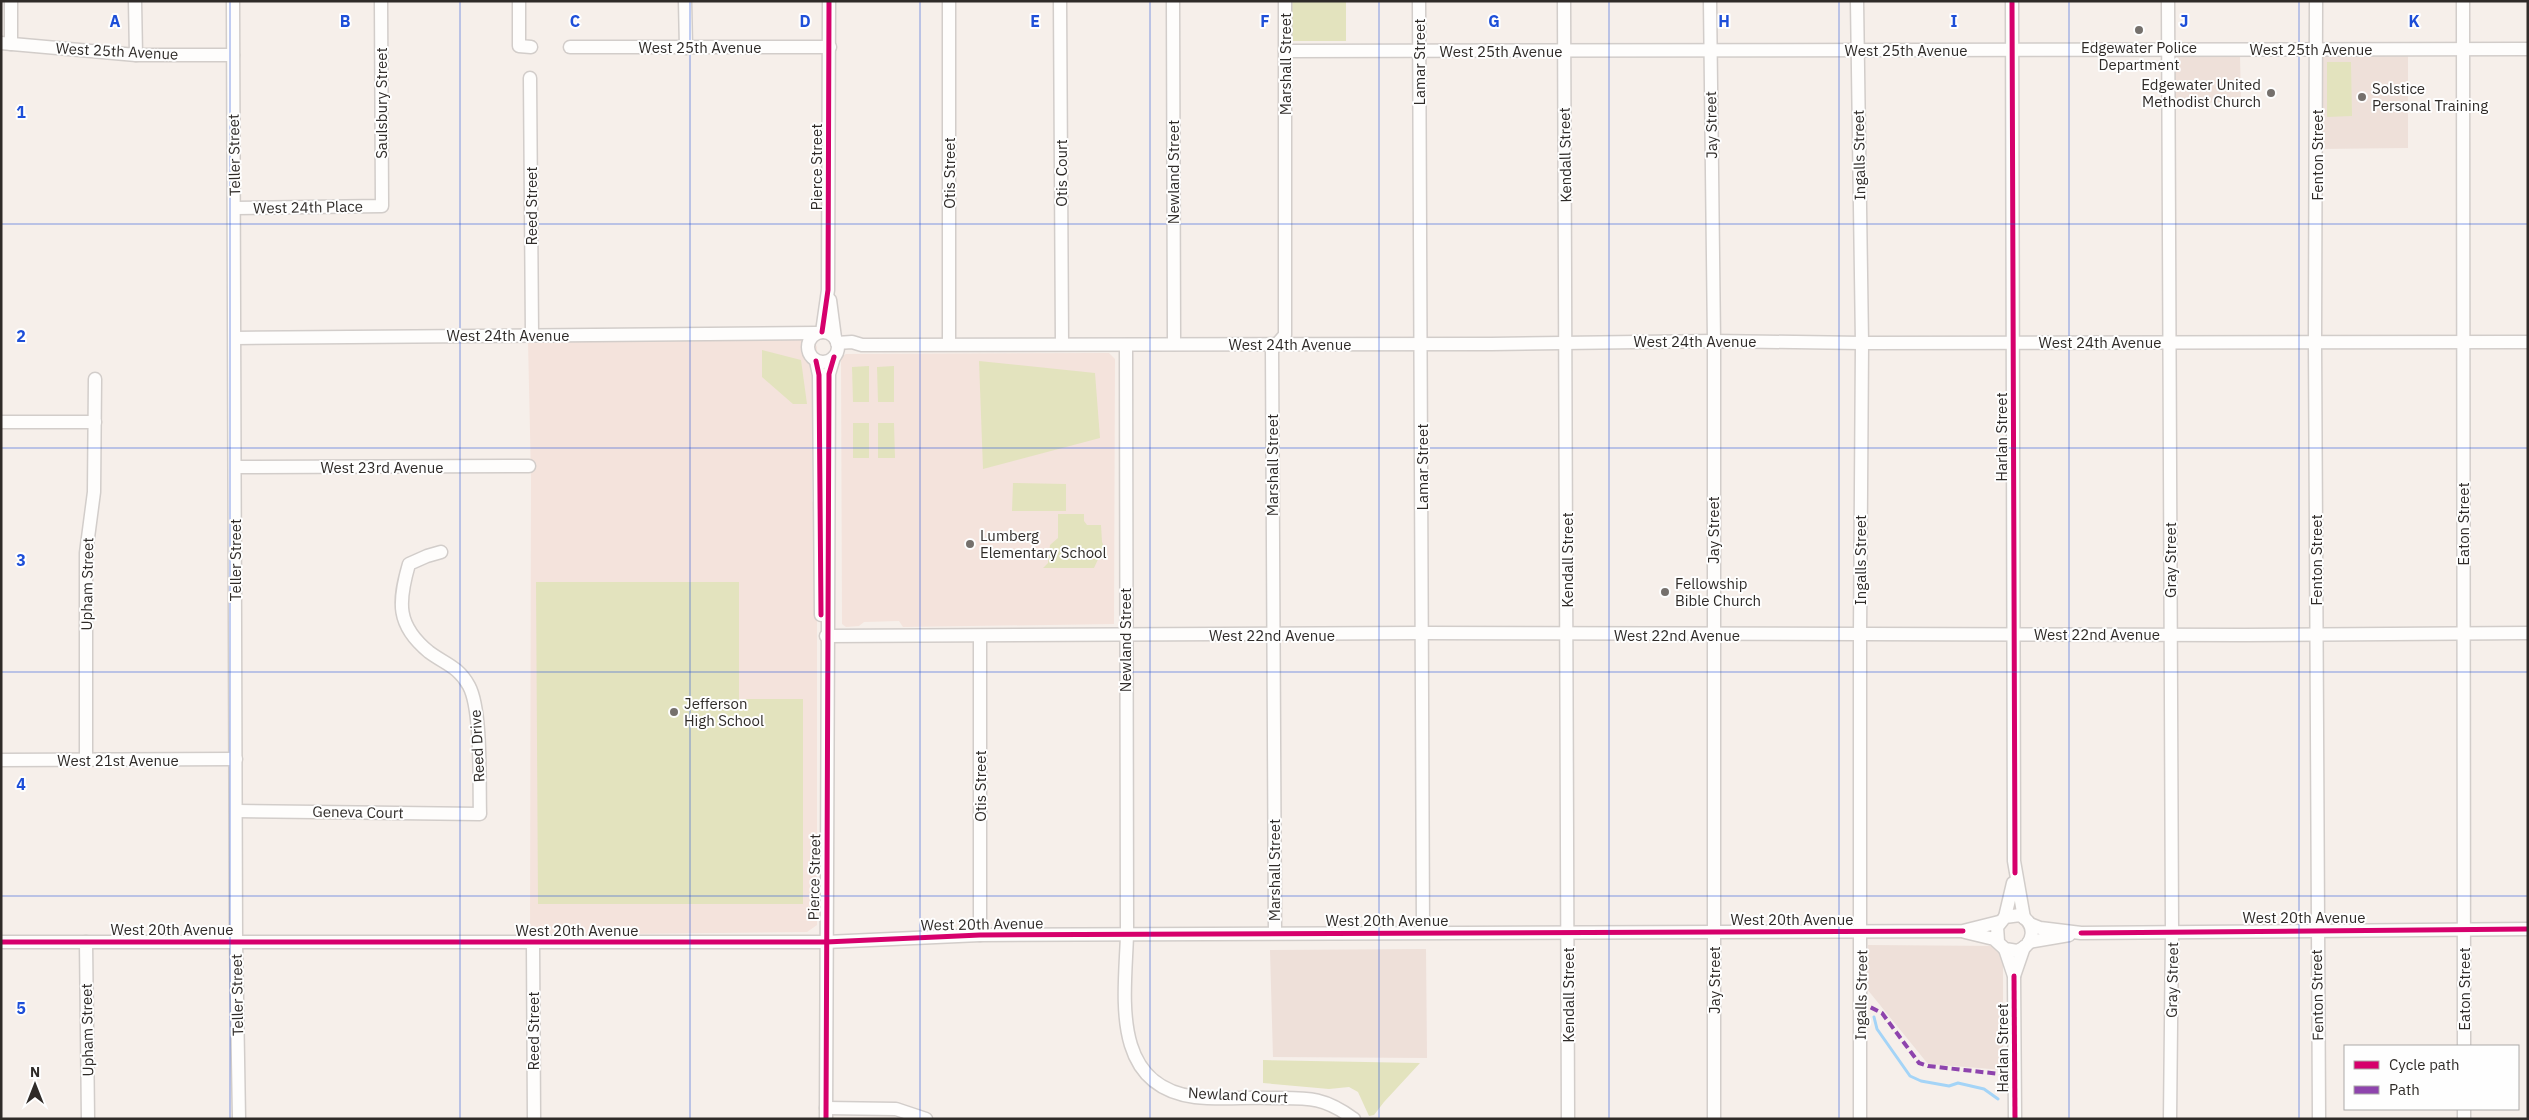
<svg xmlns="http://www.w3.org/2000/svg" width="2529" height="1120" font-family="'IBM Plex Sans',sans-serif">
<rect width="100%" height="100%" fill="#f6efea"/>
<g fill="#eee0d9">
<path d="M2180,55L2240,56L2241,102L2175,103V60Z"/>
<path d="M2329,55H2408V148L2320,149L2322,56Z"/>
<path d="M1868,945L2003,946V1070L1928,1064L1867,989Z"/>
<path d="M1426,949L1427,1058L1273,1057L1270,950Z"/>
</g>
<g fill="#f4e3dc">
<path d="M805,339L814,341L817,347L816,428L812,435V501L817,507V925L807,932L530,935L531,477L528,341Z"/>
<path d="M1109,353L1115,359L1114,624L903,627L899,621L864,622L859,626L846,627L842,624L841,357L846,354Z"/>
</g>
<g fill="#e3e3be">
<path d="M1291,1H1346V41H1293L1290,35Z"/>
<path d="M2327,62H2351L2352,116L2327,117Z"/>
<path d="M762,350L801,360L807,404H793L762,377Z"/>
<path d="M979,361L1095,373L1100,438L983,469Z"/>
<path d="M869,366V402H853L852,367Z"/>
<path d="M894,366V402H878L877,367Z"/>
<rect x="853" y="423" width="16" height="35"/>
<path d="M878,423H894L895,458H878Z"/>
<path d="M1013,483L1066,484V511H1012Z"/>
<path d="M1058,514H1084V521L1087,525H1101L1102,542L1106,551L1100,555L1094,568H1043L1048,563L1050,545L1058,538Z"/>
<path d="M536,582H739V699H803V904H538Z"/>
<path d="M1263,1060L1420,1063L1384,1102L1374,1115L1369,1116L1358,1092L1349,1087L1329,1089L1263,1083Z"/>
</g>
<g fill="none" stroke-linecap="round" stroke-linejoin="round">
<path stroke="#a4d4f7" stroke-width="3" d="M1874,1017L1877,1029L1910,1076L1921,1081L1949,1086L1958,1083L1984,1089L1998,1099"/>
<defs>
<g id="minor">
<path d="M11,1V44"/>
<path d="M135,1L136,55"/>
<path d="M233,1L236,941L239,1119"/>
<path d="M519,1V46L531,47"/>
<path d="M685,1L686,48"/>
<path d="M1060,1L1062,344"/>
<path d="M1173,1L1174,344"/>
<path d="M1419,1L1423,932"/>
<path d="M1564,1L1568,1119"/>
<path d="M1710,1L1714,341V1119"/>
<path d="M1857,1L1862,343L1860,635V1119"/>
<path d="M2012,1L2014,861L2024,918"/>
<path d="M2168,1L2172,930L2170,1119"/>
<path d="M2316,1L2315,342L2319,1119"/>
<path d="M2463,1L2464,1046"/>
<path d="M1,43L136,55H233"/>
<path d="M570,47H830"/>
<path d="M1285,51L2528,49"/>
<path d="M530,78L532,335"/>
<path d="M235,208L382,206L381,1"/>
<path d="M830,300L835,338"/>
<path d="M822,332L828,290L829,1"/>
<circle cx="823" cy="347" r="15"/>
<path d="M235,338L817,333"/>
<path d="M837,343L852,342L862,345L1491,344L1714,341L1862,343L2528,342"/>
<path d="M949,344V1"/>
<path d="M1126,345L1127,935C1125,997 1110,1086 1195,1097C1219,1100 1246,1097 1271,1098C1307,1098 1323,1096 1354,1119"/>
<path d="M816,361L819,375L821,615"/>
<path d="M1,422H95"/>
<path d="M235,467L529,466"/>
<path d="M826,636L1422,633L2244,635L2528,633"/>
<path d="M980,636V935"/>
<path d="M1,760L236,759"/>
<path d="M86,760V553L94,492L95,379"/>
<path d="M236,811L480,814C479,784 482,710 469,686C458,666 445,664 429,652C396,625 398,602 409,564L427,556L441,552"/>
<path d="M2005,917L2013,883"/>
<path d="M2030,924L2040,928L2081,933L2528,929"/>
<path d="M1965,932L1994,939L2005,949L2017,951C2035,945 2037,924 2020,915L2005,917L1997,927L1998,941"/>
<path d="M1275,933L1272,350L1285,335V1"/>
<path d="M1,942H826L980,935L1963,931L1999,922"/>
<path d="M86,942L88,1119"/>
<path d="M2029,942L2069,935"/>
<path d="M533,943L534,1119"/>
<path d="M2005,949L2014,976L2015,1119"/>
<path d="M2014,976L2024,947"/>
<path d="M826,1108L896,1109L926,1119"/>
<path d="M2464,1109V1119"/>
<path d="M826,1119L829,374L834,357"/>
</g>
</defs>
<use href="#minor" stroke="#d2cdca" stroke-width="15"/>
<use href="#minor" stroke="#fefdfc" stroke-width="12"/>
<path stroke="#8e44ad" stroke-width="4" stroke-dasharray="8 4" stroke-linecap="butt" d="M1860,1002L1882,1013L1919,1063L1928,1066L2000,1074"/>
<defs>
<g id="cycleway">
<path d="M2012,1L2015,873"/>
<path d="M822,332L828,290L829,1"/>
<path d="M816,361L819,375L821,615"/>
<path d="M2081,933L2528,929"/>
<path d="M1,942H826L980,935L1963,931"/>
<path d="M2014,976L2015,1119"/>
<path d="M826,1119L829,374L834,357"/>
</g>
</defs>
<use href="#cycleway" stroke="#fefefe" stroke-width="8"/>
<use href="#cycleway" stroke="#d6006c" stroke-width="5"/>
</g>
<path fill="none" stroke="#1d4ed8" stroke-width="1" stroke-opacity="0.55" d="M230,1V1119M460,1V1119M690,1V1119M920,1V1119M1150,1V1119M1379,1V1119M1609,1V1119M1839,1V1119M2069,1V1119M2299,1V1119M1,224H2528M1,448H2528M1,672H2528M1,896H2528"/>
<g fill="#75706c" stroke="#fefefe" stroke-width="2">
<circle cx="2139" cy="30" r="5"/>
<circle cx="2271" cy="93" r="5"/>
<circle cx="2362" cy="97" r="5"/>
<circle cx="970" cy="544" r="5"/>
<circle cx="1665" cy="592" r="5"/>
<circle cx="674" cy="712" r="5"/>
</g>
<g text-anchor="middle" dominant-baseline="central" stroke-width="4" stroke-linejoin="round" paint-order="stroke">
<g font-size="15" fill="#2f2b28" stroke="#fefefe">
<text x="700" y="47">West 25th Avenue</text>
<text x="2311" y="49">West 25th Avenue</text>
<text x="1906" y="50">West 25th Avenue</text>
<text transform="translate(117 51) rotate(3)">West 25th Avenue</text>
<text x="1501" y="51">West 25th Avenue</text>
<text transform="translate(1419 62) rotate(-90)">Lamar Street</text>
<text transform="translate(1285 64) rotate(-90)">Marshall Street</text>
<text transform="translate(381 103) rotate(-90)">Saulsbury Street</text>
<text transform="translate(1711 125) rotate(-91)">Jay Street</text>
<text transform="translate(234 155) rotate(-91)">Teller Street</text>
<text transform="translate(1565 155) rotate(-91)">Kendall Street</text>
<text transform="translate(1859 155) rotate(-91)">Ingalls Street</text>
<text transform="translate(2317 155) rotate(-90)">Fenton Street</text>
<text transform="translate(816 167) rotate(-90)">Pierce Street</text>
<text transform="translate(1173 172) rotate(-90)">Newland Street</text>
<text transform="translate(949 173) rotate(-90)">Otis Street</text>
<text transform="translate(1061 173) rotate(-90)">Otis Court</text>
<text transform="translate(531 206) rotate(-90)">Reed Street</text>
<text transform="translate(308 207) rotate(-1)">West 24th Place</text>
<text x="508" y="335">West 24th Avenue</text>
<text x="1695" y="341">West 24th Avenue</text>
<text x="2100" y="342">West 24th Avenue</text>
<text x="1290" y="344">West 24th Avenue</text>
<text transform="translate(2001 437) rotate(-90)">Harlan Street</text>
<text transform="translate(1272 465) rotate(-90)">Marshall Street</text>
<text x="382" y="467">West 23rd Avenue</text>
<text transform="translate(1422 467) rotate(-90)">Lamar Street</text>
<text transform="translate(2463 524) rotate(-90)">Eaton Street</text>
<text transform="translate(1713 530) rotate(-90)">Jay Street</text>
<text transform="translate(235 560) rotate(-90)">Teller Street</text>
<text transform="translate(1567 560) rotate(-90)">Kendall Street</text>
<text transform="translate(1860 560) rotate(-90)">Ingalls Street</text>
<text transform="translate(2170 560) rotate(-90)">Gray Street</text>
<text transform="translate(2316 560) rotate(-90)">Fenton Street</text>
<text transform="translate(87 584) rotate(-89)">Upham Street</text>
<text x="2097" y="634">West 22nd Avenue</text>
<text x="1272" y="635">West 22nd Avenue</text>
<text x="1677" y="635">West 22nd Avenue</text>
<text transform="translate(1125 640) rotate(-90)">Newland Street</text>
<text transform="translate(477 746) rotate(-93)">Reed Drive</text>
<text x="118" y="760">West 21st Avenue</text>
<text transform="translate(980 786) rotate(-90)">Otis Street</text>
<text transform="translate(358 812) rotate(1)">Geneva Court</text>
<text transform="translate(1274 870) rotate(-90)">Marshall Street</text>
<text transform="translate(814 877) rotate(-89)">Pierce Street</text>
<text x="2304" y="917">West 20th Avenue</text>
<text x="1792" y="919">West 20th Avenue</text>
<text x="1387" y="920">West 20th Avenue</text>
<text transform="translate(982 924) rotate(-1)">West 20th Avenue</text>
<text x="172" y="929">West 20th Avenue</text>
<text x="577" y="930">West 20th Avenue</text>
<text transform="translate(1714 980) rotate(-90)">Jay Street</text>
<text transform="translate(2172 980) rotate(-89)">Gray Street</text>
<text transform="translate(2464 989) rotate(-90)">Eaton Street</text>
<text transform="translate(237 995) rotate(-91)">Teller Street</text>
<text transform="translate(1568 995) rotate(-90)">Kendall Street</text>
<text transform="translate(1861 995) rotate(-89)">Ingalls Street</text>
<text transform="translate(2317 995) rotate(-91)">Fenton Street</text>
<text transform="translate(87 1030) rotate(-91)">Upham Street</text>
<text transform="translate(533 1031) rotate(-90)">Reed Street</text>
<text transform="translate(2002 1048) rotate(-90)">Harlan Street</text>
<text transform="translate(1238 1095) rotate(3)">Newland Court</text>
</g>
<g font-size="15" fill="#2f2b28" stroke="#fefefe" text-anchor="start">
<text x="2139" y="47" text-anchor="middle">Edgewater Police<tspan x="2139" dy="17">Department</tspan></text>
<text x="2261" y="84" text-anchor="end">Edgewater United<tspan x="2261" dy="17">Methodist Church</tspan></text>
<text x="2372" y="88">Solstice<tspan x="2372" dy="17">Personal Training</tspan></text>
<text x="980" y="535">Lumberg<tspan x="980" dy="17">Elementary School</tspan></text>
<text x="1675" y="583">Fellowship<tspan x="1675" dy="17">Bible Church</tspan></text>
<text x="684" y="703">Jefferson<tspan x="684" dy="17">High School</tspan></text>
</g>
</g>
<g font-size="16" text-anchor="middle" font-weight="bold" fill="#1d4ed8" stroke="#fefefe" stroke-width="4" stroke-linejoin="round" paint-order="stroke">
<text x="115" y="27">A</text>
<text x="345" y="27">B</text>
<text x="575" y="27">C</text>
<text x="805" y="27">D</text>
<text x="1035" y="27">E</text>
<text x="1265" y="27">F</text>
<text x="1494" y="27">G</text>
<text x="1724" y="27">H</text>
<text x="1954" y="27">I</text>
<text x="2184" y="27">J</text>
<text x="2414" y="27">K</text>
<text x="21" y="118">1</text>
<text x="21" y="342">2</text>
<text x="21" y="566">3</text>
<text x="21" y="790">4</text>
<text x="21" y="1014">5</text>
</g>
<rect width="2529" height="1120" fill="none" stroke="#2f2b28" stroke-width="5"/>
<rect x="2344" y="1045" width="175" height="65" fill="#fefefe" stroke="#abaaa8"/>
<rect x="2354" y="1061" width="25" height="8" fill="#d6006c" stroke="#abaaa8"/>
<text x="2389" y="1070" font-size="15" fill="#2f2b28">Cycle path</text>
<rect x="2354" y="1086" width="25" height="8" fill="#8e44ad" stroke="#abaaa8"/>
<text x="2389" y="1095" font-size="15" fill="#2f2b28">Path</text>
<g transform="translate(35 1085)" stroke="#fefefe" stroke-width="4" paint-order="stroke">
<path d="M0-4L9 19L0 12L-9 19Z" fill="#2f2b28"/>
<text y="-8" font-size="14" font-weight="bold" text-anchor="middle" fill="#2f2b28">N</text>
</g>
</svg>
